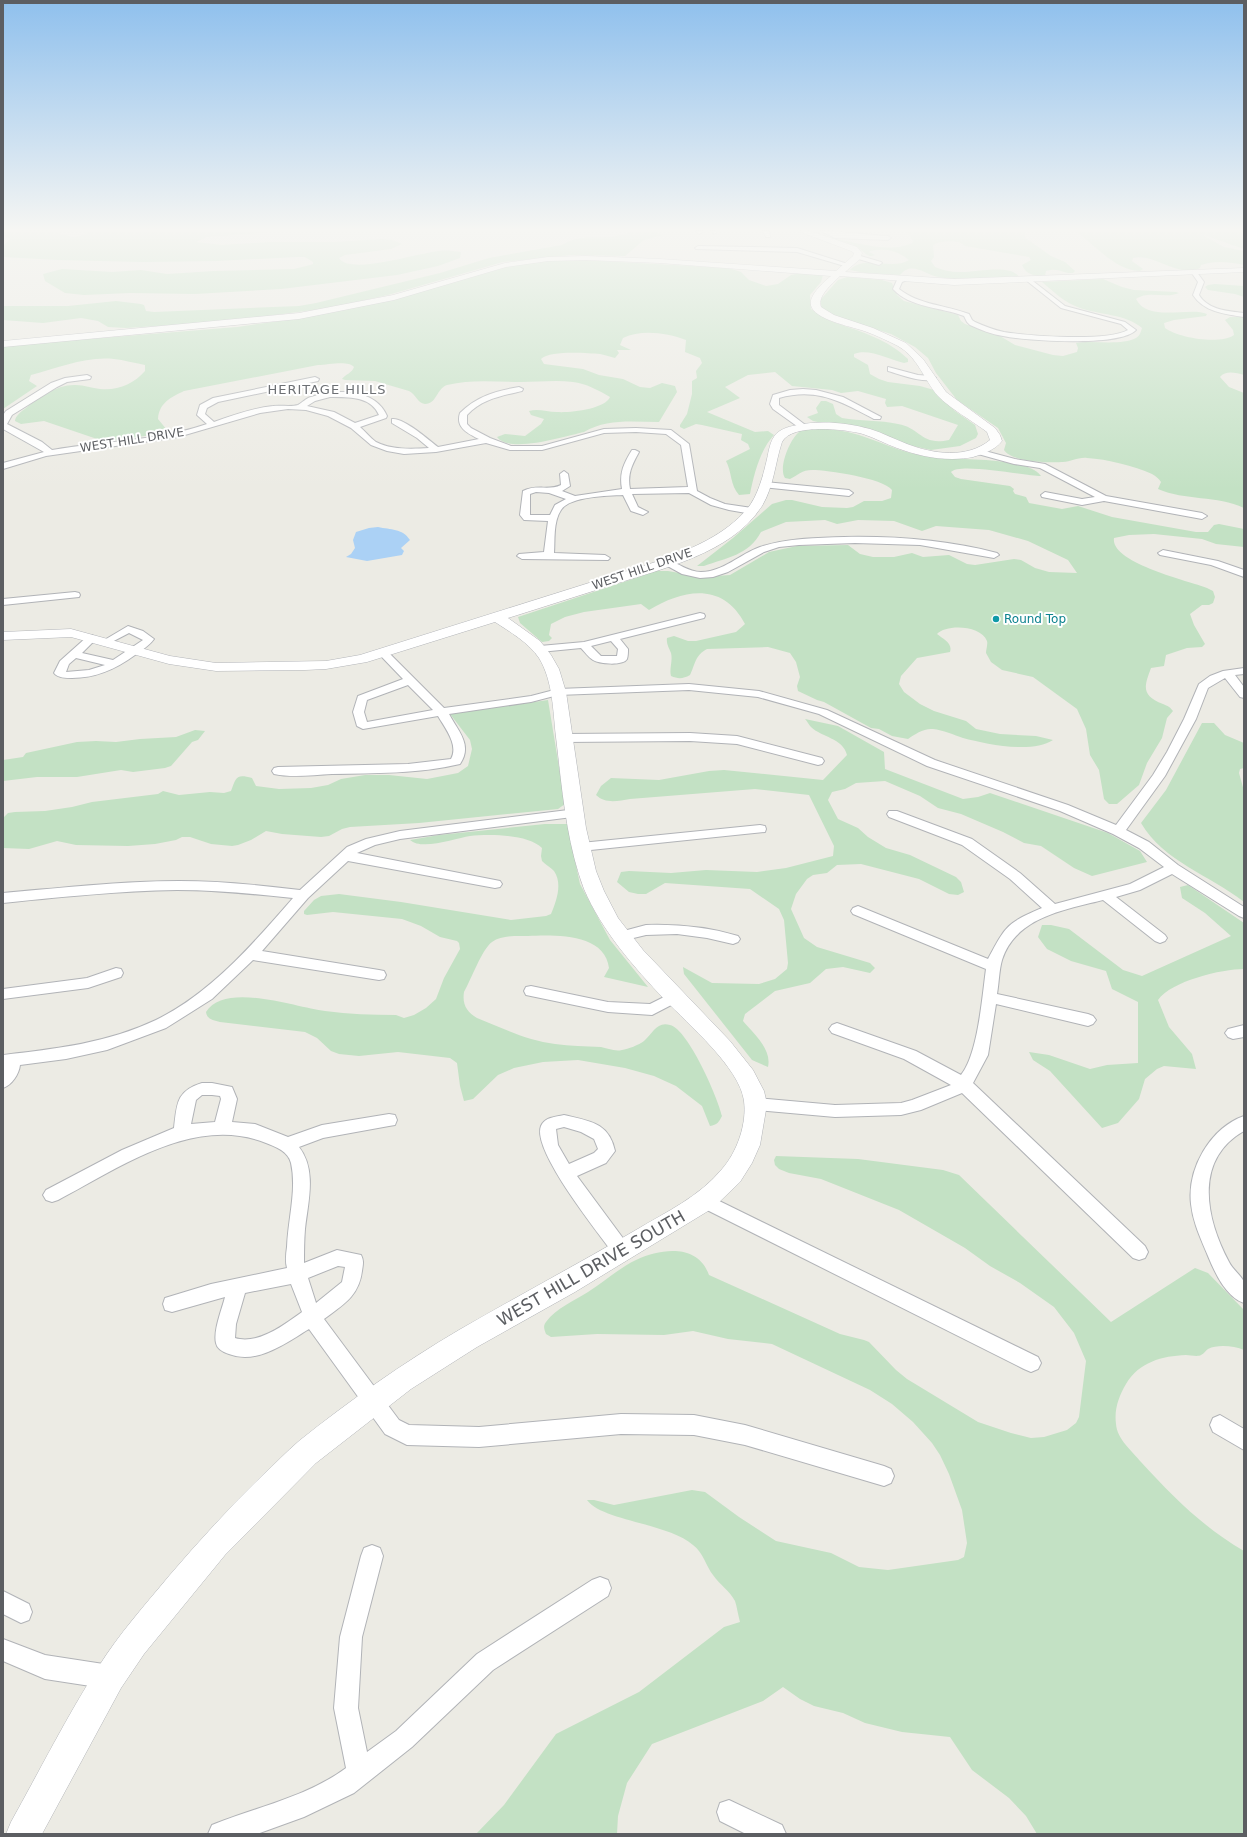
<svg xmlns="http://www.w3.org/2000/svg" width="1247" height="1837" font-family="'DejaVu Sans',sans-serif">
<rect width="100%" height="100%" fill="#ecebe4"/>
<g fill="#c3e1c4">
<path d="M3,231C15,231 44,229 54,231C63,234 76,241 85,233L83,231H283L207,237L196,242L222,245L269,242H335L382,239L393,240L402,244L391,249L345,255L339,258C350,276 421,252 439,251C446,250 453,251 461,252L460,258L438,266L397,275L281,289L247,291L195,294L130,293L84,295L65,293L45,281L43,274L62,269L112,272L141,270L167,274L214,271L294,269L310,265L313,264V262L305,257H297L217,261L143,262L58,260L3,257V246L10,239L3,236Z"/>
<path d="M631,231H655L663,235L644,240L625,256L571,255L503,262L388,295L329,308L222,322L126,328L108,327L98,321L81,318L43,323L3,320V306H68L116,301L141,304L144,305L146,311L154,312L299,306L316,303L440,273L489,258L562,245C583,231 611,243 631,231Z"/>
<path d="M904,231H1025V237L1027,239L1051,256L1065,262L1075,271L1073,273C1062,274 1060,267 1046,271L1045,276C1035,276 1026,275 1022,265L1031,260L1029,257L965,246C959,239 940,241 933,245L934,257L931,261L935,267C942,270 951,272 959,272C973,273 1011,263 1019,277C993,278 965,282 939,277C925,275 912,260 900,275L865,273L850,270C864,254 891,271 909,260C897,250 885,248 870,251L869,252L875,255C869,258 866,254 861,250C853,242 835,240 824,237C849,240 890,255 912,243L913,241L909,234Z"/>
<path d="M1075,231H1238L1244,234V249L1201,234L1224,247L1244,251V265C1231,262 1214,260 1201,265L1200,268C1179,279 1155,253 1133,258L1132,261L1143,269L1140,271C1114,270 1096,245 1075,231Z"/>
<path d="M582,260L729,268L741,272L749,280L766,286L778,284L791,275L801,273L823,275L821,282L810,295L811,309C819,314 827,320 836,323C862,332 887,339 908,359V362L904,363C890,360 869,348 854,354V357L868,365L870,374L879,379L888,382L920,386L934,390L955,411L975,425L978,434L976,438L960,446L931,450L908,445L885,436L813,421L807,417L818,413L816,408L821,401H826L833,404L836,414L842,418C860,421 880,420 898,424C921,428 921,446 949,440L958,425L902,406L887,407L885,403L886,399L858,391L841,393L832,390L792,386L775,372L748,375L725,387L740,398L707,412L755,432L768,431L774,435C760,450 754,474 750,494L739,495C730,485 732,472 726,461L750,449L748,444L741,440L742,434L702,425L696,424L684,429L680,427V425L687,414L692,394V381L697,378L696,371L702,363L700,358L685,352L686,340C667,333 642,329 623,338L620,345L631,350H617L619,353L615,358C610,357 606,355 600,354C587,353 550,350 541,359L544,364L583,369L599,375L623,379L640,387L650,388L662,383L675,386L677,392L659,422C634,422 607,418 584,432C566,436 509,454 497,437L505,434L525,436L541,424L544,419L531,415L529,411C538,408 547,412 557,412C570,413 605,409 610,397C600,391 585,383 573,382C556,380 538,382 521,382C495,382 472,379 447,385C436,389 437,404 425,404C417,403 416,394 409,391L375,381L345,380L342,379C346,374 352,373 354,367C348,360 328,365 318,365L184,391C171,397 159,403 158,419L167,430L160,434L115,440H100L44,421L21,424L15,421C15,416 22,411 26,408C39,397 58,384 76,385C84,385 92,388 100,389C117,391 134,384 145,371V365C134,363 124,360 114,359C86,356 58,368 31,375L29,381L37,386L3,409V346L237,327L308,317L515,265L544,261Z"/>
<path d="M847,277L882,280L892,283L897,295L904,301L958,315L961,321L965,324L1000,336L1015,345L1053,355L1063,356L1077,352L1078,348L1076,343C1093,340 1121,346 1136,338C1140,336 1141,331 1142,328C1126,314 1100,315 1080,308C1065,303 1054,292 1042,282L1103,279L1122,287L1134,290L1176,292L1179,293C1166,299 1148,290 1136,299C1148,323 1190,306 1207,314L1206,316L1174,320L1164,323L1165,328C1179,338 1220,345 1234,335L1233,330L1225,320L1230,317H1244V375C1236,373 1226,370 1220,377L1229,387L1244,393V508C1217,495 1185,501 1158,489L1161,482C1159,479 1156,476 1152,474C1134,466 1107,459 1087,458C1078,457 1071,462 1063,462C1050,463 1011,462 1004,450L1006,443L998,428L957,400L936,373L928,358L915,347L891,334L827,314L822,309L820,300L822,298L838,280Z"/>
<path d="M1215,284L1244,286V297L1235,294L1208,290L1205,287L1208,285Z"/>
<path d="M808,429C825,428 843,430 859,435C886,444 910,456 938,458C962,460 1027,457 1041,476C1026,476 959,462 951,472L955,477L961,479L1010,486L1014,489L1013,491L1015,494L1026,497L1029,503L1062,509L1078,506L1112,517L1196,532H1208L1214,525L1219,524L1244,529V547L1216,544L1202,539L1154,534L1129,535L1114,538C1110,563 1189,581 1207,588L1213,591L1215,597L1213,603L1209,605H1202L1190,614L1194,625L1205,644L1202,647L1187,648L1166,655L1164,666L1151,668C1144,687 1141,695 1163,704C1168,706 1170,707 1173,711L1167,718L1162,738L1147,763L1139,785L1117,804H1109L1104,799L1099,770L1090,755L1086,729L1077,709L1033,677L1002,670L991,662L986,653C986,650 988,644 987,641C981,625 946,624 937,634C943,639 953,643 950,652L917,658L901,676L899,684L904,692L920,704L934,711L966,721L976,729L1000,734L1036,736L1053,740C1032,754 986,744 963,738C954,735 943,730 933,729C924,728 915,734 908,739L892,736L879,729L871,728L824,702L817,700L798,691L797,686L800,677L796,662L790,653L768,647L707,649C695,655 695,665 690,675C683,679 678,679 671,676C669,669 673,661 671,653C669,648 666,644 667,638L674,636L688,641H696L736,632L745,624C723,582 684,589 649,610L641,604L634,605L584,612L565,617L551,624L549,635L552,638L549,641L542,642L520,623L518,617L657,571H668L702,577L730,575L769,552L797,546L848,545L860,554L873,557H894L912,553L923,557L949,555L967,564L975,565L1014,559L1021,560L1035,568L1049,572L1077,573L1068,560L1028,541L989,530L936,526L922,531L894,521L858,520L837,524L825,520L786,522L761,532C749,555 726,558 704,566H697L733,538L772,504L786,500H792L822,507L847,508L853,507L864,501H882L891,498L892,490C883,478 827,470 812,470C802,470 798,475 790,479L785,478C778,468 790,439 799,432C801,430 805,430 808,429Z"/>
<path d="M548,700L565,804L558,809L419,823L350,827L342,829L329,836L321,837L282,834L266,831L251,840L238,845L232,846L211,844L190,837H182L176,840L155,844L128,846L76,845L57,841L29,849L3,848V818L8,813L15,812L45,811L72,807L92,802L158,794L163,791L179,795L210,792L224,793L231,791C236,779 235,773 252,778L256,786L279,789L311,788L328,785L341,779L365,775H389L427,779L458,773L468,766L472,749L470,740L450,714Z"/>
<path d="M805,719L838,726L884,752L885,769L963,799L978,797L990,793L1108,833L1140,851L1147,862L1092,876L1074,868L1041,846L1024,843L1003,832L961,814L938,808L920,796L885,781L856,783L845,789L832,792L828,800L838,819L858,828L868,837L886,848L910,855L956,877L961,882L964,892L958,895L949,894L919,879L861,864L837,865L827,873L813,875L807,879L796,894L791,909L804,938L817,947L870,963L875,968L870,973L843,967L826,969L810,983L775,991L745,1014L743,1021C754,1034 772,1049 768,1067L752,1060L684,974L683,967L712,983L759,984L775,979L787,969L788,963L784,920L779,909L750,889L665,883L646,894H638L629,892L617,882L621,872L629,871L671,873L706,870L757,872L786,868L833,856L834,846L809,795L755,789L630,799C618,801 605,804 596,795L601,786L611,778L659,780L709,771L724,770L823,780L847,755C843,738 821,737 811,727C809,725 807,721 805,719Z"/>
<path d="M1202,723H1214L1225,735L1244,743V768L1240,769L1239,773L1244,791V902C1210,875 1164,862 1141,823L1166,790Z"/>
<path d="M195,730L205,731L198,740L192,742L171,766L165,768L133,772L121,770L77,777H37L3,781V760L23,757L26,753L77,742L96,741L116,742L140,739L176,737Z"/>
<path d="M545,824H567L580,884L610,940L648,987L604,977L609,968C605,933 554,935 528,936C517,936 502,935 492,942C482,949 471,980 464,992C462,1005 467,1012 477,1018C502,1028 528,1041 555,1044C570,1046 585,1046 601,1047C607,1048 615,1052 622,1050C628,1049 639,1045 644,1041C653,1033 657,1021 670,1025C688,1029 718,1098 722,1116C719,1122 717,1125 710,1126L702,1106L676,1086L654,1076L625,1068L578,1060L543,1062L514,1068L498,1075L473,1099L464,1101L460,1086L457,1063L450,1058L398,1052L359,1056L339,1054L331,1051L317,1038L305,1032L220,1022C214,1020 207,1020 206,1012C225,981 297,1008 325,1011C349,1014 372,1015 396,1015L404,1018L414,1015L426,1008L436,999L444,978L460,949L459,943L457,941L440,937L421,926L402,919L333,912L307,915L304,914V911L314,900L321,896L339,894L401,902L511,920L546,916L551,914C556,902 563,884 554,871C551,868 545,864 542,861L541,856L542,848C528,834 489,834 470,836C456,838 422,851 410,840L439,835Z"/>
<path d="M1188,885L1244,923V969C1222,969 1171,981 1158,1000L1169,1027L1192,1054L1196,1069L1164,1066L1157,1069L1145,1079L1139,1099L1118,1123L1102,1128L1050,1071L1033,1060L1029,1052L1049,1055L1090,1069L1107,1065L1138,1063V1002L1112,989L1106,971L1071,961L1047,949L1038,937L1042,925H1051L1069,929L1123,970L1142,976L1231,936L1205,913L1182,898L1180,887Z"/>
<path d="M776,1156L858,1159L943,1170L959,1175L1111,1322L1195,1268L1208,1273L1244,1310V1350C1234,1346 1218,1344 1208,1349C1206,1350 1204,1354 1201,1355C1198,1357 1190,1355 1186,1355C1162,1356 1139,1362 1126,1384C1119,1396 1114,1409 1116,1424C1117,1439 1132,1451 1141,1462C1173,1497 1203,1527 1244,1551V1834H1037L1026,1816L1009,1798L972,1770L950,1737L902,1732L865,1723L843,1713L814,1706L800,1699L783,1687L763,1701L652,1744L627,1783L618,1816L617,1834H476L504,1805L556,1734L639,1692L724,1627L740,1622C738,1615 737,1607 735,1601C730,1591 719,1584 713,1575C706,1566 703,1552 693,1545C668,1523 602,1521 587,1500H594L614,1505L692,1490L705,1492L739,1517L776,1541L831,1553L859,1567L888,1570L958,1560L964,1557L967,1543L962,1510L949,1474L940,1455L932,1443L913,1422L892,1404L870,1390L772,1344L728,1339L693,1331L664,1335L597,1334L551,1337L546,1334C544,1329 543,1326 546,1322C556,1308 574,1301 588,1292C604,1282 619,1268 636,1260C662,1248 698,1244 709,1275L840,1334L864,1340L869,1342L896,1370L907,1379L978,1422L1011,1433L1031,1438L1044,1437L1067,1430L1076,1423L1079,1417L1086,1361L1074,1333L1054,1307L1020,1283L990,1266L965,1248L899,1210L821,1179L789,1173L779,1169L775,1165L774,1160Z"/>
</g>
<path fill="#abd1f5" d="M378,527C391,530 402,528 410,540L401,548L404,551L402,555L367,561L346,557L351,554L355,548L353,540L356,532L369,528Z"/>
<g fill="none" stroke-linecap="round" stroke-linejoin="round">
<defs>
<g id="street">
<path d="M696,231H702V232L699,234Z"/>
<path d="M711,231H716L717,232L714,234Z"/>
<path d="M763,231H769L770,237H766Z"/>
<path d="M821,231C843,231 865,235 888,236L891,238L888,240L835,238Z"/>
<path d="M698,246L797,248L851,265L848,267L797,252L696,249L695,248Z"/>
<path d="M857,255L881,262L882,263L879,265L855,258V256Z"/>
<path d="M1192,271H1196L1204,282L1199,295C1208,310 1228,311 1244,313V317C1225,314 1204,312 1193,295L1198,282L1191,272Z"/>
<path d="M907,277L910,279L902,282L899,289C919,305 946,305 969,314L972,320L975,322C984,326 994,330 1004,332C1029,336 1107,342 1128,330L1121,324L1061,308L1027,281V279L1029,278L1065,306L1125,322L1136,330C1120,347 1027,341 1003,336C991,334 981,330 970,325L967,322L964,316C941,307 910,308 893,289L897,280Z"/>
<path d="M888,367L918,375L932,376L936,378C927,385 899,374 888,371Z"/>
<path d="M87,375L91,377L90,379L67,382L57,387L12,415L7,424L42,442L52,450C104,441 157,441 207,424L197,415L200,405L213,398L315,377L319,379L318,381L218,402L207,408L205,414L214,422C233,415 253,408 273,406C281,405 291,407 298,405C302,403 306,398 311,397C336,389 375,388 387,416L386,418L360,427C365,431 370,438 376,442C391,450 412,449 429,448L417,438L392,423V419C403,417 429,440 438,447L479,439C469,434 455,428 460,413C477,396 496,391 519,387L523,389L522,391C501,396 482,399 467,415V424L471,428L490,438L511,446H542L604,429L636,428L671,430L689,444L697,491L710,498L725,504L752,508L757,511L752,514L729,510L711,505L689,493L632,494L638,507L648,512L643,515L631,511L623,495C608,496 570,496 561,510C553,522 555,540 554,553L605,555L610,558L608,560L522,559L517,556L519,554L544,552L548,521L524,520L520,515L523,491C536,484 549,491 561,485L560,474L564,471L568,474L570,486L562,491L575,496L622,489C619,473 624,463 632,450H635L639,452C632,465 627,474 630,489L688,487L681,445L666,434L636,432L604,433L542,450H510L486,443L436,452L404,454L387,451L371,445L351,428L328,416L306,410L288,409L260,413L178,437L46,456L3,469V463L44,452L3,429V415L6,411L51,383L65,378ZM330,397C348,397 371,396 379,415L355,423L334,412L307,406L315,401ZM536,492L549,493L566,499L555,505L550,515H530V494Z"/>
<path d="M803,389L816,390L843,397L881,417L880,419H874C842,402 817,387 779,398V405L808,427L807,429H801L773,409L770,404L773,395L790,390Z"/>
<path d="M978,450H981L1015,459L1045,464L1106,496L1202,513L1207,516L1202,519L1104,501L1082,505L1042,497L1041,495L1045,492L1082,499L1095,497L1040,468L1014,464L978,454Z"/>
<path d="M765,482L849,490L853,493L849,496L762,487L761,485Z"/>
<path d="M844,537C896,536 947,540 997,553L999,555L994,558L920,545L855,543L799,545L779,547L764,552L728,572L713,577L700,578L682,574L662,563L667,560C679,563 688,572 701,572C723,572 740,554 760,547C787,538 815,538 844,537Z"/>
<path d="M1163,550L1218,561L1244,570V577L1211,565L1160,555L1158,553Z"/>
<path d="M75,592L79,593L80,595L79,597L3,605V599Z"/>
<path d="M700,613L704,614L705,616L704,618L620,639L628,649C628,652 628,656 627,659C623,666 599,664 593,660C588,657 585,652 581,648L540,652L535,649L540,646L584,642ZM611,641L618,649L617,656H601L591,646Z"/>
<path d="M128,626L143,631L154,639C149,646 142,650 135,655C116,669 96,678 72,678C66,678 58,678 54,673L60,661L88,636L92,635L97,638L82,653L113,660L143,640L129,633L106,645L101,642ZM76,658L105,665L89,670L66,672L69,664Z"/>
<path d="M383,650L387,651L444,708L531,696L558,689L689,684L759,691L827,710L935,760L1068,805L1116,825L1153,775L1167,752L1184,719L1199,684L1210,676L1223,671L1244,668V674L1235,675L1244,687V698L1240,697L1225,678L1208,688L1196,719L1165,776L1126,830L1149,842L1178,865L1244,907V918L1239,916L1172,874L1140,890L1116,897L1165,935L1167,938L1165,941L1160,943L1155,941L1103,900C1064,910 1016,917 1002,960C999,970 999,983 997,994L1088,1014L1093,1016L1096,1020L1093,1024L1088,1026L996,1004L988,1055L973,1083L1145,1246L1148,1252L1145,1258L1139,1260L1133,1258L962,1093L921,1110L901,1115L835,1117L756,1110L750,1108L748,1104L750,1100L756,1098L835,1105L901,1103L912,1100L951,1085L904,1059L832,1033L829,1029L832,1025L837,1023L916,1051L961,1075C978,1054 982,998 986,969L853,914L851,911L853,908L858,906L863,908L988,959C1006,925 1007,923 1042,908L1010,879L962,845L889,817L887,814L889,811H897L972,839L1020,873L1055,904L1130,884L1164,867L1139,848L1113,834L1060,811L927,766L819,714L758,697L689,690L558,695L531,702L449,714C458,731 473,745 460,764C418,774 375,773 332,774C314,775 292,778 274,774L272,771L274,768L278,767L408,764L451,759C459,745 445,728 438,716L363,729L357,726L353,712L358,696L403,679L378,653ZM408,685L433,710L367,722L364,712L367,700Z"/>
<path d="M690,733L737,736L822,758L824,761L822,764L818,765L737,744L690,741L564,742L558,738L564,734Z"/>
<path d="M576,809L580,810L582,813L580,816L400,839L375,845L357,853L495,880L500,881L502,884L500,887L495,888L348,861L308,898L262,951L379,970L384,971L386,975L384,979L379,980L253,960L212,999L166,1028L107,1050L66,1059L20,1065C19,1074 12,1085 3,1088V1055C55,1049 108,1043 156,1020C211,993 253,944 293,898C254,894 216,890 177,890C119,891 61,897 3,903V893C61,888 120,881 179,881C219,881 260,885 300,890L347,847L366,839L400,831Z"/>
<path d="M760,825L765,826L766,829L765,832L581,851L576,850L574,847L576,844L581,843Z"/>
<path d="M646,925C677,924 708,927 738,936L740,939L738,942L733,944L707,938L677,934L646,935L621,941L616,939L614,936L616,933Z"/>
<path d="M116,968L121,969L123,973L121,977L88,988L3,999V989L87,978Z"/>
<path d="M531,986L608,1002L650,1004L674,992L679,993L681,997L679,1001L652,1015L608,1012L526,995L524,991L526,987Z"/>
<path d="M1244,1025V1037L1233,1039L1228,1037L1225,1033L1228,1029Z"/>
<path d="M202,1083H212L232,1087L237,1099L232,1122L255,1124L288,1137L322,1125L389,1114L395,1115L397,1120L395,1125L389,1126L323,1138L299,1147C317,1170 308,1202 305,1229C304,1240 304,1252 304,1263L337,1250L361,1255C364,1261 363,1264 362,1271C359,1296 343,1305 324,1319L399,1420L409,1425L479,1427L621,1414L694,1415L745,1425L884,1466L891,1469L894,1476L891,1483L884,1486L745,1445L694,1435L621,1434L479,1447L407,1445L385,1434L309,1329C286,1343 257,1365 229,1354C223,1352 217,1349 216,1343C213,1331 222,1309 225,1297L172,1312L165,1310L163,1304L165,1298L211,1284L287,1268C285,1261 286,1254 287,1247C288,1219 297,1190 291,1163C288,1151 276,1147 266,1143C195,1114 119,1168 58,1200L52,1202L46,1200L43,1195L46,1190L122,1150L174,1128C177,1104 176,1091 202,1083ZM212,1095L220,1096L221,1099L215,1122L191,1124L196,1100L202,1095ZM338,1266L345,1267L342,1282L316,1303L308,1278ZM291,1284L302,1312C284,1325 258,1345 235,1338L236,1324L245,1293Z"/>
<path d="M564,1115C589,1121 609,1122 615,1151L606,1163L577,1176L628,1245L631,1251L628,1257L622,1259L616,1257C600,1235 531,1150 541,1126C545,1117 555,1117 564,1115ZM564,1127L581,1132L594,1139L598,1149L594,1153L569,1164L558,1145L556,1129Z"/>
<path d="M1244,1116V1131C1193,1160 1206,1219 1229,1262C1232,1269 1241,1275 1244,1282C1246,1287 1244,1297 1244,1303C1226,1297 1215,1273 1208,1256C1201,1239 1193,1223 1191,1204C1187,1169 1210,1128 1244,1116Z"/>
<path d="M705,1194L1038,1357L1041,1363L1038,1369L1031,1372L1024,1369L699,1206L696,1201L699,1196Z"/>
<path d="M1220,1415L1244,1429V1450L1213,1432L1210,1425L1213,1418Z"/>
<path d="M372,1545L380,1548L383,1556L362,1637L358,1708L367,1752L396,1731L477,1654L592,1580L600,1577L608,1580L611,1588L608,1596L493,1670L412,1747L354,1793L304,1817L257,1834H208L212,1825C256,1807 307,1797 346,1768L334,1708L340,1637L361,1556L364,1548Z"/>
<path d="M3,1591L29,1604L32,1612L29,1620L21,1623L3,1614Z"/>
<path d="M3,1639L45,1655L110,1665L118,1669L122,1677L118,1685L110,1689L45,1679L3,1661Z"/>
<path d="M729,1800L782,1825L786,1834H746L720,1821L717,1812L720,1803Z"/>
</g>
<path id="secondary" d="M798,231H810L857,247L862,253L860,259L845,272L954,279L1244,268V272L954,285L840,276C832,284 817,296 821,307L834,315L873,328L906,343L923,359L946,392L995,428L1000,435L1002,441C995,450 983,454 973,457C948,462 921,457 897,448C886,444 875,438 863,434C845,429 792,423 782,442C775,463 774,486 762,506C731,554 663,568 612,585C577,596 543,607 508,618L540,641L551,655L559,669L566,692L586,828L596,871L604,891L618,918L643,950L730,1041L753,1070L764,1091L767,1104L760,1145L752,1163L740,1182L713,1208L575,1292L477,1347L411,1389L316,1463L225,1555L144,1654L121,1688L42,1834H6L11,1822C40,1770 67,1716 99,1666C119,1634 145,1605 169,1576C199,1541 230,1507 263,1475C275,1464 286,1452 299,1441C349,1401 403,1363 459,1330C518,1296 578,1264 636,1230C666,1212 699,1197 722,1169C737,1152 747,1124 744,1101C740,1068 688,1024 665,1000C634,967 602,931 584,889C566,841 562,787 556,737C553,711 553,681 539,658C528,642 510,632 495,622L367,662L326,669L305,670L216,671L169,664L71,637L3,640V632L71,629L170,656L216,663L326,661L360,655L662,560C693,548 725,535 747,509C758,496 763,476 767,459C769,450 770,441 776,434C782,428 791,426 798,425C821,420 848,423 870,429C883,433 894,439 907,444C933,454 967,459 990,440L987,432C974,422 948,407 938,396C924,380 918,357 898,346C888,341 878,336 867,332C854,327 819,321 812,308C806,297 824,282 831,276L660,263L586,260L548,261L506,267L394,300L299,319L3,347V341L299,313L393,295L505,263L548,257L586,256L660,259L836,271L853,256L854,253L851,251Z"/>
</defs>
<use href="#street" stroke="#b1b3b7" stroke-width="2"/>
<use href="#secondary" stroke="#b3b5b9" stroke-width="1"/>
<use href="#street" fill="#fff" fill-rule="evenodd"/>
<use href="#secondary" fill="#fff" fill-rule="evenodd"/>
</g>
<linearGradient id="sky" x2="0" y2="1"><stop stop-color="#8fc0ed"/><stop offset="0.47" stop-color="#f6f6f3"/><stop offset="1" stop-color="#f6f6f3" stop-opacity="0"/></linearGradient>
<rect width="1247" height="489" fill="url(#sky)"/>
<circle fill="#0f9aa8" stroke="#fff" stroke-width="1.5" cx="996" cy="619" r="4"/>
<g text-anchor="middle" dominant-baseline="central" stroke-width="4" stroke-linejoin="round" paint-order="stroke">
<g font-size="12" fill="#5c5e62" stroke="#fff">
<text transform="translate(132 440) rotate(-9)">WEST HILL DRIVE</text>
<text transform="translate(642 569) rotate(-19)">WEST HILL DRIVE</text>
</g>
<g font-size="12" fill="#0d838f" stroke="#fff" text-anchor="start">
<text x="1004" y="619">Round Top</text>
</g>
<g font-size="13" letter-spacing="1" fill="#6d7074" stroke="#fff">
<text x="327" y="389">HERITAGE HILLS</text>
</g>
<g font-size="17" fill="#5c5e62" stroke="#fff">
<text transform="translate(591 1268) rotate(-30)">WEST HILL DRIVE SOUTH</text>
</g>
</g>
<rect width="1247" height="1837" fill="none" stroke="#5c5e62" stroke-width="8"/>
</svg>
